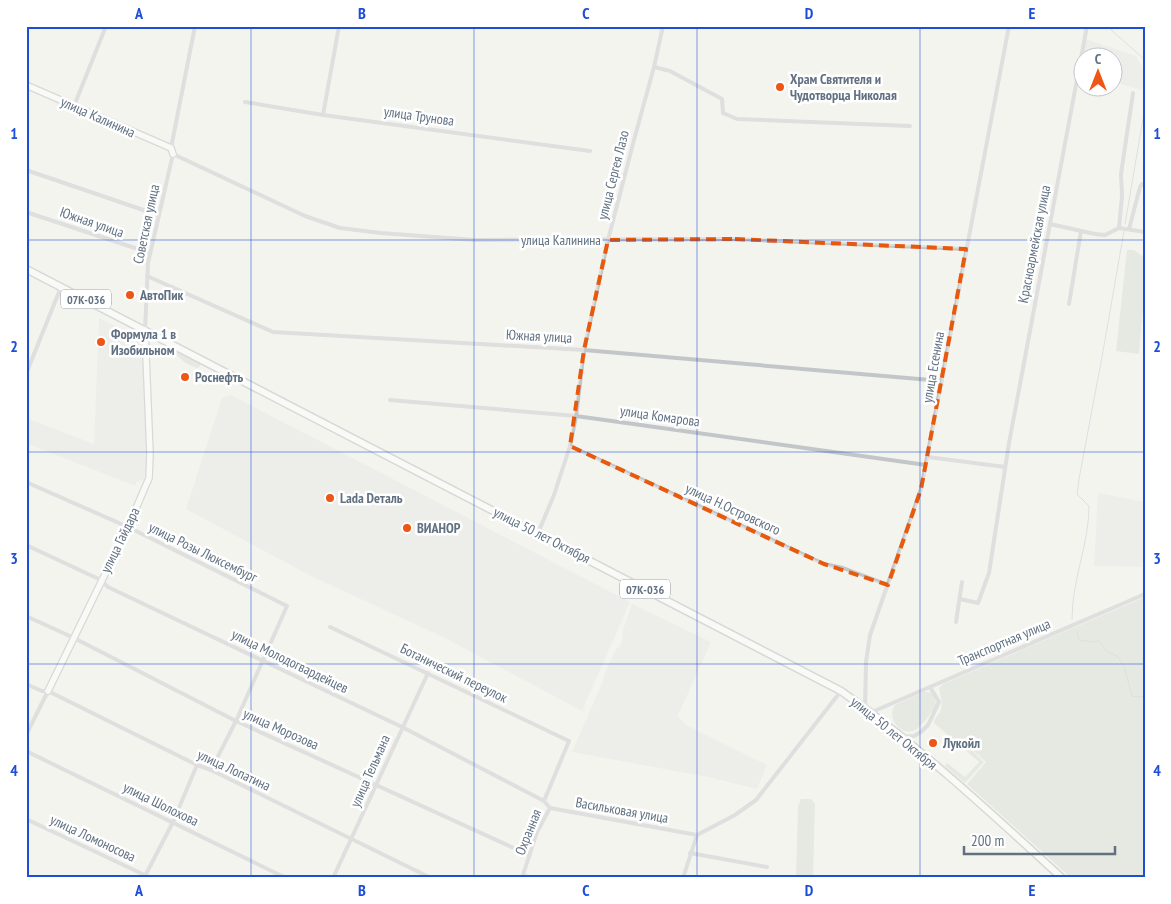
<svg xmlns="http://www.w3.org/2000/svg" width="1171" height="904" font-family="'PT Sans Narrow',sans-serif">
<rect width="100%" height="100%" fill="#f4f4ef"/>
<g fill="#e4e5e3">
<path d="M1086,39L1136,56L1144,70L1145,83L1142,90L1114,82V58H1084L1083,73L1080,72Z"/>
<path d="M99,318L141,338L142,342L146,464L144,480L137,481L135,486L26,443V418L94,444Z"/>
<path d="M231,395L630,602L582,711L445,638L311,576L186,509L222,398Z"/>
<path d="M1098,493L1145,502V556L1141,567L1094,566Z"/>
<path d="M632,604L711,642L680,711L677,715L686,725L767,765L757,789L708,777L572,752L604,679V675L616,649L619,647L623,638L622,633Z"/>
</g>
<g fill="#d3dbd0">
<path d="M1127,250H1134L1145,258V284L1139,354L1116,351Z"/>
<path d="M175,350L202,364L198,368C189,366 180,360 174,352Z"/>
<path d="M1145,597V878H1071L967,784L986,762L958,737L984,762L965,783L945,766L947,763L965,777L979,762L934,723C934,717 940,715 941,709C943,701 940,695 939,688L943,684Z"/>
<path d="M924,692H930L935,697L936,706L934,709C929,715 922,726 915,730C900,737 886,717 895,705Z"/>
<path d="M801,799H811L815,804L813,878H796L798,806Z"/>
</g>
<g fill="none" stroke-linecap="round" stroke-linejoin="round">
<g stroke="#bec8ce" stroke-width="1">
<path d="M1111,26L1112,31L1143,58L1145,62"/>
<path d="M1125,224L1145,107"/>
<path d="M1072,619C1072,580 1089,544 1089,506L1077,494L1079,479L1102,357L1124,231"/>
<path d="M1077,631L1079,640L1093,642L1099,641L1106,651L1117,656L1124,666L1132,696L1143,697L1145,699"/>
</g>
<defs>
<g id="secondary">
<path d="M26,85L171,148L173,154"/>
<path d="M48,691L128,527L149,478L150,454L145,330"/>
</g>
<path id="primary" d="M26,269L841,691C919,746 991,813 1062,878"/>
</defs>
<use href="#secondary" stroke="#b5b9be" stroke-width="8"/>
<use href="#primary" stroke="#b3b7bb" stroke-width="9"/>
<g stroke="#c3c6c9" stroke-width="4">
<path d="M654,67L670,71L722,99L723,113L737,119L910,126"/>
<path d="M245,102L323,115L590,151"/>
<path d="M74,106L106,26"/>
<path d="M323,115L339,26"/>
<path d="M171,148L195,26"/>
<path d="M26,170L158,215"/>
<path d="M26,212L150,253"/>
<path d="M1050,224L1095,234L1105,235L1119,228L1145,232"/>
<path d="M1119,228L1122,196L1121,174L1133,93"/>
<path d="M1129,229L1140,187L1142,184L1145,185"/>
<path d="M147,276L273,332L584,350L942,381"/>
<path d="M1069,304L1081,231"/>
<path d="M145,330L148,263L173,154L305,216L340,228L381,233L475,240L735,239L966,249"/>
<path d="M26,374L61,287"/>
<path d="M390,400L576,416L926,465"/>
<path d="M570,446L824,564L843,568L888,585"/>
<path d="M928,457L1005,467"/>
<path d="M26,482L128,527L287,606L236,721L211,770"/>
<path d="M538,533L554,495L570,446L576,416L584,350L608,240L634,140L654,67L663,26"/>
<path d="M26,545L101,580L108,587L402,727L544,801"/>
<path d="M960,599L978,603L989,573L1009,443L1087,26"/>
<path d="M26,616L74,638L236,721L529,855"/>
<path d="M956,622L962,582"/>
<path d="M330,627L569,741L544,801L550,808L537,832L522,878"/>
<path d="M26,684L42,691H48L197,765L211,770L431,878"/>
<path d="M865,708L866,662L870,635L921,489L1009,26"/>
<path d="M872,712L1145,594"/>
<path d="M26,735L48,691"/>
<path d="M902,737L914,736L922,731L928,725L939,702L930,687"/>
<path d="M26,751L286,878"/>
<path d="M550,808L697,835L735,815L756,800L841,691"/>
<path d="M26,819L151,878"/>
<path d="M690,853L767,867"/>
<path d="M523,876L533,878"/>
<path d="M144,878L173,822L197,765"/>
<path d="M333,878L428,673"/>
<path d="M683,878L697,835"/>
</g>
<use href="#secondary" stroke="#fff" stroke-width="5.5"/>
<use href="#primary" stroke="#fff" stroke-width="6"/>
</g>
<path d="M0 0H1171V904H0ZM735,239L966,249L921,489L888,585L824,564L570,446L584,350L608,240Z" fill="#f4f4ef" fill-opacity=".55" fill-rule="evenodd"/>
<path fill="none" stroke="#e8590c" stroke-width="4" stroke-dasharray="10 6" stroke-linejoin="round" d="M735,239L966,249L921,489L888,585L824,564L570,446L584,350L608,240Z"/>
<path fill="none" stroke="#1d4ed8" stroke-width="1" stroke-opacity="0.55" d="M251,26V878M474,26V878M697,26V878M920,26V878M26,240H1145M26,452H1145M26,664H1145"/>
<g fill="#ed5615" stroke="#fff" stroke-width="2">
<circle cx="780" cy="87" r="5"/>
<circle cx="130" cy="295" r="5"/>
<circle cx="101" cy="342" r="5"/>
<circle cx="185" cy="377" r="5"/>
<circle cx="330" cy="498" r="5"/>
<circle cx="407" cy="528" r="5"/>
<circle cx="933" cy="743" r="5"/>
</g>
<g text-anchor="middle" dominant-baseline="central" stroke-width="5" stroke-linejoin="round" paint-order="stroke">
<g fill="#fff" stroke="#909ca8" stroke-width="1">
<rect x="61" y="289.5" width="50" height="19" rx="4"/>
<rect x="620" y="579.5" width="50" height="19" rx="4"/>
</g>
<g font-size="12" font-weight="bold" fill="#617182">
<text x="86" y="299">07К-036</text>
<text x="645" y="589">07К-036</text>
</g>
<g font-size="14" font-weight="bold" fill="#617182" stroke="#fff" text-anchor="start">
<text x="790" y="79">Храм Святителя и<tspan x="790" dy="16">Чудотворца Николая</tspan></text>
<text x="140" y="295">АвтоПик</text>
<text x="111" y="334">Формула 1 в<tspan x="111" dy="16">Изобильном</tspan></text>
<text x="195" y="377">Роснефть</text>
<text x="340" y="498">Lada Dеталь</text>
<text x="417" y="528">ВИАНОР</text>
<text x="943" y="743">Лукойл</text>
</g>
<g font-size="14" fill="#617182" stroke="#fff">
<text transform="translate(419 116) rotate(8)">улица Трунова</text>
<text transform="translate(98 117) rotate(24)">улица Калинина</text>
<text transform="translate(613 175) rotate(-76)">улица Сергея Лазо</text>
<text transform="translate(92 222) rotate(19)">Южная улица</text>
<text transform="translate(146 224) rotate(-78)">Советская улица</text>
<text x="561" y="240">улица Калинина</text>
<text transform="translate(1034 244) rotate(-79)">Красноармейская улица</text>
<text transform="translate(539 336) rotate(3)">Южная улица</text>
<text transform="translate(933 367) rotate(-80)">улица Есенина</text>
<text transform="translate(660 416) rotate(8)">улица Комарова</text>
<text transform="translate(733 509) rotate(25)">улица Н.Островского</text>
<text transform="translate(542 535) rotate(27)">улица 50 лет Октября</text>
<text transform="translate(120 540) rotate(-64)">улица Гайдара</text>
<text transform="translate(203 552) rotate(26)">улица Розы Люксембург</text>
<text transform="translate(1004 642) rotate(-23)">Транспортная улица</text>
<text transform="translate(290 661) rotate(26)">улица Молодогвардейцев</text>
<text transform="translate(454 673) rotate(26)">Ботанический переулок</text>
<text transform="translate(281 729) rotate(24)">улица Морозова</text>
<text transform="translate(894 733) rotate(39)">улица 50 лет Октября</text>
<text transform="translate(234 770) rotate(25)">улица Лопатина</text>
<text transform="translate(370 771) rotate(-66)">улица Тельмана</text>
<text transform="translate(161 804) rotate(26)">улица Шолохова</text>
<text transform="translate(622 810) rotate(10)">Васильковая улица</text>
<text transform="translate(528 832) rotate(-68)">Охранная</text>
<text transform="translate(93 838) rotate(25)">улица Ломоносова</text>
</g>
</g>
<rect width="1171" height="904" fill="none" stroke="#ffffff" stroke-width="55"/>
<g transform="translate(1098 72)"><circle r="24" fill="#ffffff" stroke="#c0c6cd"/>
<path d="M0-4L9 19L0 12L-9 19Z" fill="#ed5615"/>
<text y="-8" font-size="14" font-weight="bold" text-anchor="middle" fill="#617182">С</text>
</g>
<path d="M964 846v8h151v-8" fill="none" stroke="#617182" stroke-width="2.5"/>
<text x="971" y="846" font-size="15" fill="#617182" stroke="#ffffff" stroke-width="4" paint-order="stroke">200 m</text>
<rect x="28" y="28" width="1116" height="848" fill="none" stroke="#1d4ed8" stroke-width="2"/>
<g font-size="16" text-anchor="middle" font-weight="bold" fill="#1d4ed8">
<text x="139" y="19">A</text>
<text x="362" y="19">B</text>
<text x="586" y="19">C</text>
<text x="809" y="19">D</text>
<text x="1032" y="19">E</text>
<text x="14" y="139">1</text>
<text x="1157" y="139">1</text>
<text x="14" y="352">2</text>
<text x="1157" y="352">2</text>
<text x="14" y="564">3</text>
<text x="1157" y="564">3</text>
<text x="14" y="776">4</text>
<text x="1157" y="776">4</text>
<text x="139" y="896">A</text>
<text x="362" y="896">B</text>
<text x="586" y="896">C</text>
<text x="809" y="896">D</text>
<text x="1032" y="896">E</text>
</g>
</svg>
